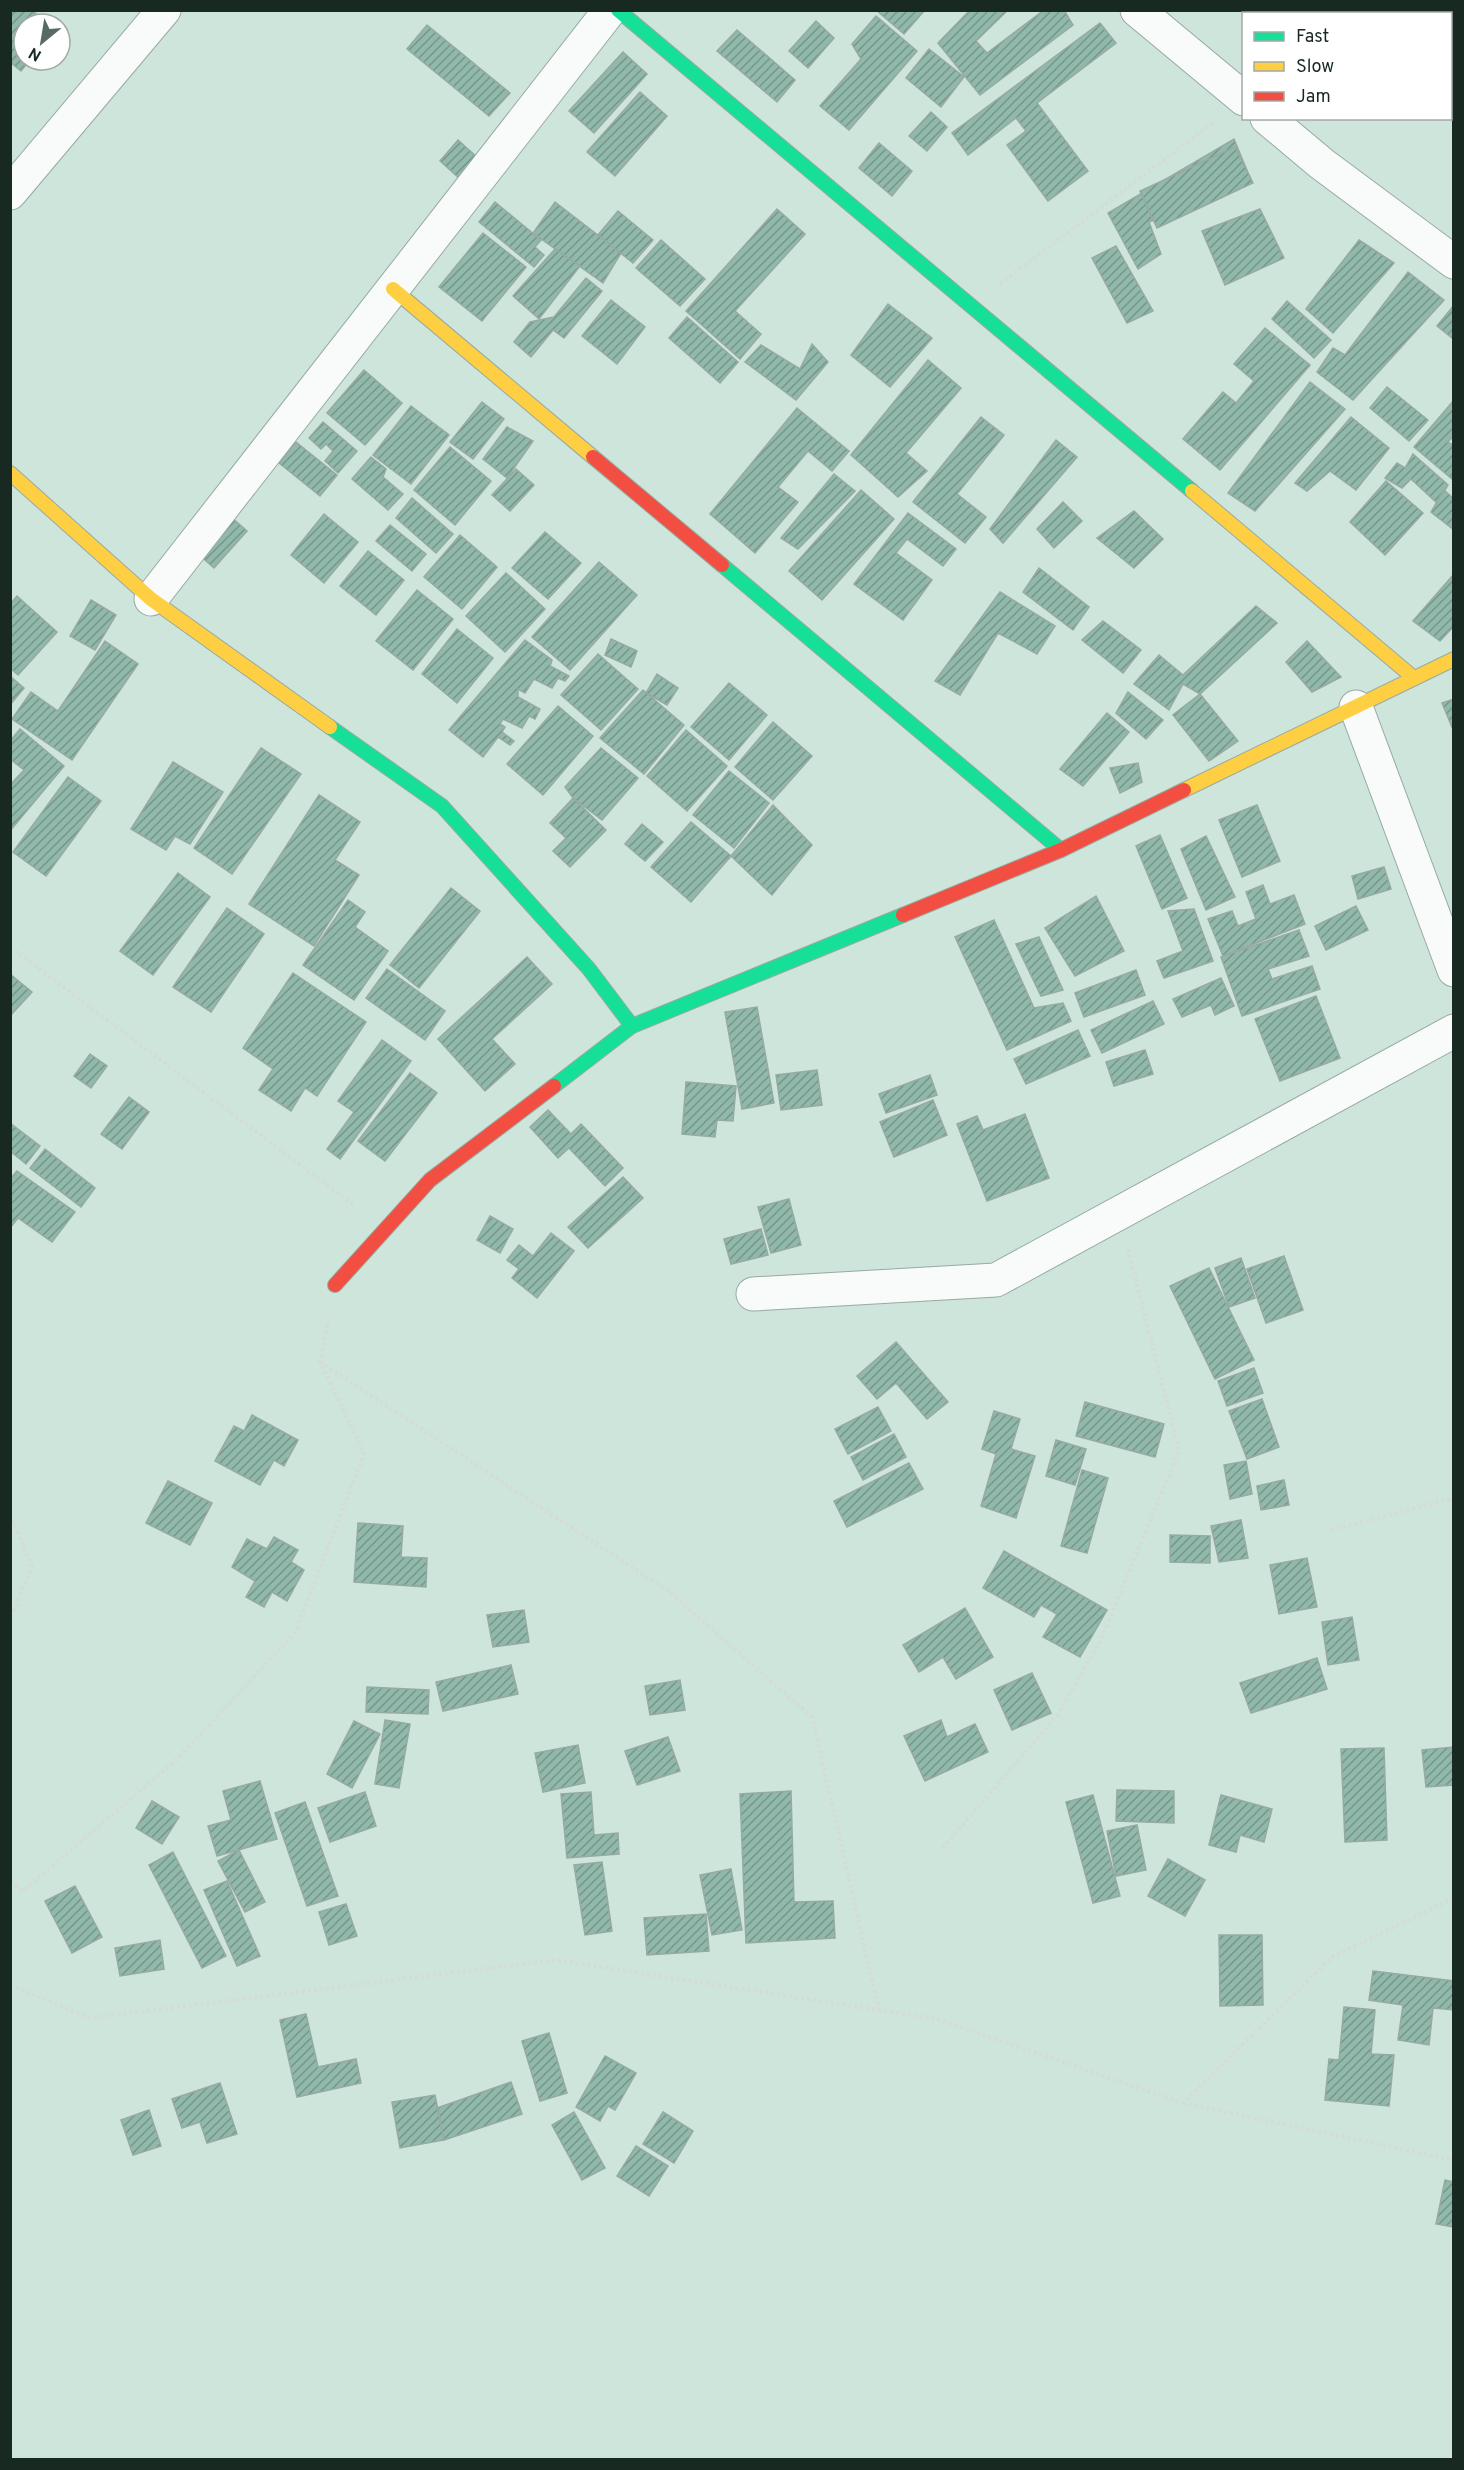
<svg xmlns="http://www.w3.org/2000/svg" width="1464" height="2470" font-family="Overpass,sans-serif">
<defs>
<pattern id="building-hatch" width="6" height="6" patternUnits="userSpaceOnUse" patternTransform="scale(1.5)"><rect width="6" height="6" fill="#90b8ab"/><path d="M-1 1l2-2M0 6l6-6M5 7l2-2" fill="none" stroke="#75968b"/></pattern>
</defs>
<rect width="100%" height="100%" fill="#cde5db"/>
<g fill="url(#building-hatch)" stroke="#97aaa2" stroke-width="1.5">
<path d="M10,10H32L47,24H24V60H30L21,71L10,62Z"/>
<path d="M876,10H923L924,11L904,34Z"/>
<path d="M970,10L1007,11L976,41L987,53L1044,10H1064L1073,25L980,95L938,43Z"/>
<path d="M1423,10H1454V41L1450,38V14H1426Z"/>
<path d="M876,16L917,51L849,130L820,106L861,59L852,44Z"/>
<path d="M816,21L834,38L808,68L789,51Z"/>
<path d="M1100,23L1116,43L1037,103L1088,171L1048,201L1007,145L1026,131L1016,118L968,155L952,133Z"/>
<path d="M427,25L510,93L489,116L407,49Z"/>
<path d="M737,30L795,80L777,102L717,51Z"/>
<path d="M929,49L964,77L941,107L906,78Z"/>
<path d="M623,52L647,74L594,133L569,111Z"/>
<path d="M640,92L667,116L615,176L587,152Z"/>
<path d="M931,112L947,127L927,151L909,136Z"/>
<path d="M1234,139L1251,180L1149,222L1161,254L1138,269L1108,213Z"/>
<path d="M458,140L478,158L460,179L440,161Z"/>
<path d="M879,143L912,171L892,196L859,168Z"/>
<path d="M1235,147L1253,183L1157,228L1140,191Z"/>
<path d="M495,202L541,240L535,247L544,255L534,267L479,222Z"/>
<path d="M555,202L621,253L603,283L533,233Z"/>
<path d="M777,209L805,234L735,311L761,334L740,359L686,311Z"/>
<path d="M1260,209L1284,258L1225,285L1202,231Z"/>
<path d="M618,211L653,240L633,263L598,235Z"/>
<path d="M483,233L526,267L482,321L439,287Z"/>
<path d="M661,240L705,279L680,306L636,268Z"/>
<path d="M1359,240L1394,263L1333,333L1306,309Z"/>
<path d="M1116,246L1153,311L1127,323L1092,258Z"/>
<path d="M555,249L580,266L539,319L513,296Z"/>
<path d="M1408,272L1444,300L1353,400L1317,372L1333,348L1345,355Z"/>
<path d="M586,278L602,291L564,338L553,330L531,357L514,342L530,322L554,317Z"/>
<path d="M611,300L645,327L617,364L582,336Z"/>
<path d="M1287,301L1331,340L1314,358L1272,319Z"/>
<path d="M888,304L932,338L890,387L851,355Z"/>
<path d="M1454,305V336L1452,338L1437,326Z"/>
<path d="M687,317L738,362L720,383L669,338Z"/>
<path d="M1265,328L1310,365L1220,470L1183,439L1223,392L1236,403L1254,381L1234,364Z"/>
<path d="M812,344L828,362L796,400L745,362L761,345L800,369Z"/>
<path d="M928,360L961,388L906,453L927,471L898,497L851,455Z"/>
<path d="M364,370L402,403L365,445L327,413Z"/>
<path d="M1310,382L1345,409L1255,511L1228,493Z"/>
<path d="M1387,387L1428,420L1409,441L1370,408Z"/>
<path d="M1454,400V435L1448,442L1454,446L1452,479L1414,447Z"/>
<path d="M482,402L504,419L473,459L450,442Z"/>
<path d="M411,406L449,435L411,484L373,455Z"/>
<path d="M797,408L849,451L832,471L808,451L778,487L798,502L755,553L710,514Z"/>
<path d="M981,417L1004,435L957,494L986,517L965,543L913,502Z"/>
<path d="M1351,417L1389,448L1356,490L1330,471L1307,491L1295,483Z"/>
<path d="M323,422L357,451L338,473L325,461L333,451L326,444L321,449L309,438Z"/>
<path d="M507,427L533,441L507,478L483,459Z"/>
<path d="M1056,440L1077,457L1003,543L990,529Z"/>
<path d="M296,442L337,475L320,496L279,463Z"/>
<path d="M450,447L491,481L455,525L414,490Z"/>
<path d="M1413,454L1448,485L1437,503L1411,479L1402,488L1385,478L1397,463L1405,468Z"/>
<path d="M371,457L386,469L383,477L403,494L388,510L352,479Z"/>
<path d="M516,469L534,485L510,511L492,495Z"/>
<path d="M834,474L855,491L798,549L781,538Z"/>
<path d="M1386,481L1423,513L1385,555L1350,522Z"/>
<path d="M861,490L894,519L822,600L789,571Z"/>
<path d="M1444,490L1454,499V530L1431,512Z"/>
<path d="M412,498L453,534L436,553L396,518Z"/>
<path d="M1063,502L1082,521L1054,548L1037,529Z"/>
<path d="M1134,511L1163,539L1134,568L1097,538Z"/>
<path d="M908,513L956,549L943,566L907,539L896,553L932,580L903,620L854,584Z"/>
<path d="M324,514L358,542L324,583L291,555Z"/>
<path d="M230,516L247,531L214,568L197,553Z"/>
<path d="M390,525L426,554L412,571L376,541Z"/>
<path d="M545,532L581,563L548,599L512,568Z"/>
<path d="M460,535L497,567L462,609L424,577Z"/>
<path d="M368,551L404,580L376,615L340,586Z"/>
<path d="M599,562L637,595L570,670L532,637Z"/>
<path d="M1039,568L1089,607L1073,630L1023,592Z"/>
<path d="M506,573L545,609L505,652L466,616Z"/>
<path d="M1454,574V626L1440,641L1413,621Z"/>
<path d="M417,590L453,619L413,670L376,641Z"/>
<path d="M1000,592L1055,626L1037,654L998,633L960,695L935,681Z"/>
<path d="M17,596L57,632L18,675L10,668V604Z"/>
<path d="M91,600L116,615L95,650L70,636Z"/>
<path d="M1256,606L1277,623L1200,694L1183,684L1169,710L1134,684L1159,655L1183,675Z"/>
<path d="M1103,621L1141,650L1123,673L1082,640Z"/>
<path d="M457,629L493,658L457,703L422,674Z"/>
<path d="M611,639L637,651L631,667L605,655Z"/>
<path d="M525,640L552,660L550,666L569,676L565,681L558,678L552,688L534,679L525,693L518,689V697L540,709L535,719L529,716L522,728L503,719L500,724L505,727L502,732L514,741L510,745L498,737L483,757L449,730Z"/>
<path d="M105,641L138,664L72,760L12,719L31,692L58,711Z"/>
<path d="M1307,641L1341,677L1312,692L1286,662Z"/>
<path d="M598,654L638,689L601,730L561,695Z"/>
<path d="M657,674L678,688L667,705L646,693Z"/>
<path d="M10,676L24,688L10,705Z"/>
<path d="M729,683L767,715L729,760L691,727Z"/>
<path d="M643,690L684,725L644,774L600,738Z"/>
<path d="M1128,692L1163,720L1146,739L1116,713Z"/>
<path d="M1200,694L1238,741L1209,761L1173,715Z"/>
<path d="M1454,699V732L1442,703Z"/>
<path d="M558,706L593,736L543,795L507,764Z"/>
<path d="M1107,713L1129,732L1083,786L1060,769Z"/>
<path d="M773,722L812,756L773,800L735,767Z"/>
<path d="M20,729L64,766L10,831V785L24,770L10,759V741Z"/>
<path d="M686,730L727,766L687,811L647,776Z"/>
<path d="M261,748L301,774L232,874L194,848Z"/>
<path d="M601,748L638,778L602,820L573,798L565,787Z"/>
<path d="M173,762L223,792L190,844L175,836L166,850L131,829Z"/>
<path d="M1138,763L1142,782L1120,793L1110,768Z"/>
<path d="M729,771L769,803L734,848L693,815Z"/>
<path d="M68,777L101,801L46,876L13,852Z"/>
<path d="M319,795L360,822L335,860L359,875L314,946L249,904Z"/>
<path d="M573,798L606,830L570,867L553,851L566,838L550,823Z"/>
<path d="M773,805L812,845L772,895L731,856Z"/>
<path d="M1257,805L1280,861L1242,877L1219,820Z"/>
<path d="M691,822L731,856L691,902L651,867Z"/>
<path d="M642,824L663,842L645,861L625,844Z"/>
<path d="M1160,835L1187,898L1162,909L1136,846Z"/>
<path d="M1206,836L1235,897L1206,910L1181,849Z"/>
<path d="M1384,867L1391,889L1358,899L1352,876Z"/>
<path d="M178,873L210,897L153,975L120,951Z"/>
<path d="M1263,885L1270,904L1294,895L1305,924L1223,956L1208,919L1232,911L1238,926L1256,919L1246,892Z"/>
<path d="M451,888L480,911L419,988L390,965Z"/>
<path d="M1096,896L1124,951L1075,976L1045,928Z"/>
<path d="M348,900L365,912L355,927L388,951L354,1000L303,965Z"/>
<path d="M1356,906L1368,930L1326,950L1315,926Z"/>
<path d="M227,908L264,934L211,1012L173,987Z"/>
<path d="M1194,909L1213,961L1164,978L1157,961L1183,951L1168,911Z"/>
<path d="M994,920L1034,1008L1063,1003L1071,1021L1007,1050L955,937Z"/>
<path d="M1299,930L1309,956L1268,969L1272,979L1312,966L1320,989L1242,1016L1221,957Z"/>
<path d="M1039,937L1063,990L1041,996L1016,944Z"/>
<path d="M527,957L552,984L492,1039L515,1064L485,1091L438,1039Z"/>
<path d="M387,969L445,1011L425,1040L366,998Z"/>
<path d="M1136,970L1145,995L1084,1017L1075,993Z"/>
<path d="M293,973L366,1022L317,1096L305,1088L291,1111L259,1090L273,1069L243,1048Z"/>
<path d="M10,974L32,992L10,1016Z"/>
<path d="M1221,978L1234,1006L1215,1015L1211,1005L1182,1017L1173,999Z"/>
<path d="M1316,996L1340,1058L1280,1081L1255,1019Z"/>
<path d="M1153,1001L1164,1024L1102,1053L1091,1030Z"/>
<path d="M757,1007L774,1103L742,1109L725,1012Z"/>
<path d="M1078,1030L1090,1056L1026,1084L1014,1059Z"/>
<path d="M382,1040L411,1061L340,1159L327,1149L354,1112L338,1101Z"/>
<path d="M1145,1050L1153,1074L1114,1086L1106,1062Z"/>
<path d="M90,1054L107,1066L91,1088L74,1076Z"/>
<path d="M817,1070L822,1105L781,1110L776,1075Z"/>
<path d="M410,1073L437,1093L385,1161L358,1141Z"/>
<path d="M930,1075L937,1095L886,1113L879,1094Z"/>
<path d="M686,1082L736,1086L733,1121L717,1120L715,1137L682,1134Z"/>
<path d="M129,1097L149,1112L122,1149L101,1134Z"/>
<path d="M933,1100L947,1135L894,1157L880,1122Z"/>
<path d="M548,1110L571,1134L581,1124L623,1168L605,1186L569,1148L558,1158L530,1127Z"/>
<path d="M1025,1114L1049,1178L987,1201L957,1124L977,1116L983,1130Z"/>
<path d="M10,1123L40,1146L26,1164L10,1151Z"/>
<path d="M45,1149L95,1188L81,1207L30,1168Z"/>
<path d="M17,1171L75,1212L52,1242L18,1218L10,1228V1179Z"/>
<path d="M623,1177L643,1198L588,1248L568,1227Z"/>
<path d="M789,1199L801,1245L771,1253L758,1207Z"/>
<path d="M490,1216L513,1229L500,1253L477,1240Z"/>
<path d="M761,1229L768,1255L731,1264L724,1239Z"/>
<path d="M551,1233L574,1251L537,1298L512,1278L519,1269L507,1260L519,1245L533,1256Z"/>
<path d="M1284,1256L1303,1310L1266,1323L1247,1269Z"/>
<path d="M1241,1258L1255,1298L1229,1307L1215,1268Z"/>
<path d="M1209,1268L1254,1360L1215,1379L1170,1286Z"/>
<path d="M896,1342L948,1402L927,1419L896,1383L877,1399L857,1376Z"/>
<path d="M1254,1368L1263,1393L1227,1406L1218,1381Z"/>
<path d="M1262,1399L1279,1447L1247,1459L1229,1411Z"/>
<path d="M1085,1402L1164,1424L1155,1457L1076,1436Z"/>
<path d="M878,1407L891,1431L848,1454L835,1429Z"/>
<path d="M994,1411L1020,1419L1011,1449L1035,1456L1016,1518L981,1506L996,1454L982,1449Z"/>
<path d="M252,1415L298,1440L284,1466L274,1460L260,1485L215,1461L234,1426L244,1431Z"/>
<path d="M894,1434L906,1457L863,1480L851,1457Z"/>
<path d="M1056,1440L1086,1449L1075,1485L1046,1476Z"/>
<path d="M1246,1461L1252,1494L1230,1499L1224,1465Z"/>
<path d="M909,1463L923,1489L847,1527L834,1501Z"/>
<path d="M1082,1470L1108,1478L1087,1553L1061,1546Z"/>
<path d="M1284,1480L1289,1505L1261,1510L1257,1486Z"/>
<path d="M168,1481L212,1503L190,1545L146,1523Z"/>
<path d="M1241,1520L1248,1558L1219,1562L1211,1526Z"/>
<path d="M358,1523L403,1526L401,1557L427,1558L426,1587L354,1582Z"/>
<path d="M1170,1535L1210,1536V1563L1170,1562Z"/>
<path d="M274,1537L298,1550L291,1562L304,1570L287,1601L272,1592L264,1607L246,1597L255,1581L232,1567L247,1539L267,1549Z"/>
<path d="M1004,1551L1107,1610L1080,1657L1043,1637L1057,1614L1041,1605L1034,1617L983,1588Z"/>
<path d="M1307,1558L1317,1607L1279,1614L1270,1565Z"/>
<path d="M965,1608L993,1657L956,1679L943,1657L919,1672L903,1645Z"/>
<path d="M524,1610L529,1642L493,1647L487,1615Z"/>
<path d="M1352,1617L1359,1660L1328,1665L1322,1622Z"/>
<path d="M1317,1658L1327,1689L1251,1713L1240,1683Z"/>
<path d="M511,1665L518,1694L443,1711L436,1682Z"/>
<path d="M1032,1673L1051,1713L1012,1730L994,1690Z"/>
<path d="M680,1680L685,1710L650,1715L645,1686Z"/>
<path d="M367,1687L429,1690L428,1714L366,1712Z"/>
<path d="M385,1720L410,1724L399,1788L375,1784Z"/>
<path d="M941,1720L947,1737L975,1724L988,1752L925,1781L904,1736Z"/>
<path d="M354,1721L380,1734L352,1788L327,1774Z"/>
<path d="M668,1737L680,1771L637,1785L625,1751Z"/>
<path d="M578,1745L585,1783L543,1792L535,1753Z"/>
<path d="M1454,1747V1785L1426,1787L1422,1750Z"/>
<path d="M1384,1748L1387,1840L1345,1842L1341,1749Z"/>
<path d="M260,1781L277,1839L217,1856L208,1826L231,1820L223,1791Z"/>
<path d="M1117,1790L1174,1791V1823L1116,1821Z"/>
<path d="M791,1791L794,1902L833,1901L835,1938L746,1943L740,1794Z"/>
<path d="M365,1792L376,1826L330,1842L318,1808Z"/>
<path d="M591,1792L594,1835L618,1833L619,1854L567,1858L561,1794Z"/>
<path d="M1093,1795L1120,1896L1093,1903L1066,1802Z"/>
<path d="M1221,1795L1272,1809L1264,1842L1240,1835L1236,1852L1209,1845Z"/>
<path d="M152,1801L179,1817L162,1844L136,1828Z"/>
<path d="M305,1802L338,1896L307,1906L275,1813Z"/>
<path d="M1137,1825L1146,1870L1116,1876L1107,1831Z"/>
<path d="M239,1850L265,1902L245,1912L218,1861Z"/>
<path d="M173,1852L226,1956L202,1968L149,1865Z"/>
<path d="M1168,1859L1205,1880L1185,1916L1148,1896Z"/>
<path d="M602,1862L612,1931L585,1935L574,1865Z"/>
<path d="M731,1869L742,1930L712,1935L700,1875Z"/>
<path d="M227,1881L260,1956L237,1966L204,1890Z"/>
<path d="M75,1886L102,1937L72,1953L45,1901Z"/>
<path d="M346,1904L357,1936L329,1945L319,1912Z"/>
<path d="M706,1914L709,1951L647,1955L644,1918Z"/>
<path d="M1219,1935H1262L1263,2005L1220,2006Z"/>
<path d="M160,1940L164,1969L120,1976L115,1948Z"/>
<path d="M1373,1971L1454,1981V2010L1433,2008L1429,2045L1398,2040L1403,2005L1369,2000Z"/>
<path d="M1344,2007L1375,2010L1371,2054L1394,2055L1389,2106L1325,2100L1329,2059L1339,2060Z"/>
<path d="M306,2014L318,2067L356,2059L361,2083L297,2097L280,2020Z"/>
<path d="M549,2033L567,2093L540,2101L522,2041Z"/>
<path d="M605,2056L636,2073L615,2110L608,2106L600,2121L576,2107Z"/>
<path d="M511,2082L522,2114L444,2140L437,2108Z"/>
<path d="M220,2083L237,2134L207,2143L200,2122L182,2128L172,2099Z"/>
<path d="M435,2095L444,2140L400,2148L392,2102Z"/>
<path d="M149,2110L161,2146L133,2155L121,2120Z"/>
<path d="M574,2112L605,2168L582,2180L552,2125Z"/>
<path d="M663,2112L693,2131L674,2163L643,2144Z"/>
<path d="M636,2146L668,2166L649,2196L617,2176Z"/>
<path d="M1445,2180L1454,2182V2227L1436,2224Z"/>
</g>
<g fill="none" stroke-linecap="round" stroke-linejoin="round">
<defs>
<g id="street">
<path d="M1137,10L1244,99"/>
<path d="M1267,118L1322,164L1454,262"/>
<path d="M10,193L164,10"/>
<path d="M151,599L610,10"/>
<path d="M1356,707L1454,970"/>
<path d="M753,1294L996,1280L1454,1031"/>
</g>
<g id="fast">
<path d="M618,10L1192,491"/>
<path d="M722,565L1061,850"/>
<path d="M330,727L442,806L589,969L632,1026"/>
<path d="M554,1086L632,1026L903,915"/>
</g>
<g id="slow">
<path d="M393,289L593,457"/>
<path d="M10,473L151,599L330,727"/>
<path d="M1192,491L1414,678"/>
<path d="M1184,790L1454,659"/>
</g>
<g id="jam">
<path d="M593,457L722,565"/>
<path d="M903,915L1061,850L1184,790"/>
<path d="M335,1285L430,1180L554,1086"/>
</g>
</defs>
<use href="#street" stroke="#97aaa2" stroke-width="35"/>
<use href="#fast" stroke="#97aaa2" stroke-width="16"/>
<use href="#slow" stroke="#97aaa2" stroke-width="16"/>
<use href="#jam" stroke="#97aaa2" stroke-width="16"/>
<g stroke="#d5dcd8" stroke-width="4" stroke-dasharray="3 3" stroke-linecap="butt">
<path d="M1000,284L1214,122"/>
<path d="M10,947L355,1206"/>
<path d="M320,1362L671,1593L812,1717L879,2010"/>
<path d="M10,1515L32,1566L10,1620"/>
<path d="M1331,1530L1454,1498"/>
<path d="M943,1848L1058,1714L1100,1642L1179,1451L1128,1249"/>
<path d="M10,1882L23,1891L174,1762L295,1633L364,1454L320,1362L328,1321"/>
<path d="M10,1985L90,2018L556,1960L936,2019L1183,2103L1332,1957L1454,1898"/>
<path d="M1183,2103L1454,2160"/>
</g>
<use href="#street" stroke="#f8fbfa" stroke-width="33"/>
<use href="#fast" stroke="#16e098" stroke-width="14"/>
<use href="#slow" stroke="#ffcf43" stroke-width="14"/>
<use href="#jam" stroke="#f24e42" stroke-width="14"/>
</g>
<rect width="1464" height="2470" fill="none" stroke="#182922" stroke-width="24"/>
<rect x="1242" y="12" width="210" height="108" fill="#ffffff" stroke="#a3a9a7" stroke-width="1.5"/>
<rect x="1254" y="32" width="30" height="9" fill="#16e098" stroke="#a3a9a7" stroke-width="1.5"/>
<text x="1296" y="42" font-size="18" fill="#182922">Fast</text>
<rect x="1254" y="62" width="30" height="9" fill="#ffcf43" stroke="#a3a9a7" stroke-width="1.5"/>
<text x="1296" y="72" font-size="18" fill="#182922">Slow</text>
<rect x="1254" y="92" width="30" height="9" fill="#f24e42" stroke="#a3a9a7" stroke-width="1.5"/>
<text x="1296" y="102" font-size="18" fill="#182922">Jam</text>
<g transform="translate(42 42) rotate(210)"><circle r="28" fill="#ffffff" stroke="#a3a9a7" stroke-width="1.5"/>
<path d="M0-4.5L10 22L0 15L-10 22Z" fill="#576b63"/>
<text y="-9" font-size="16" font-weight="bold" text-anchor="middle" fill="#182922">N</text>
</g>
</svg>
